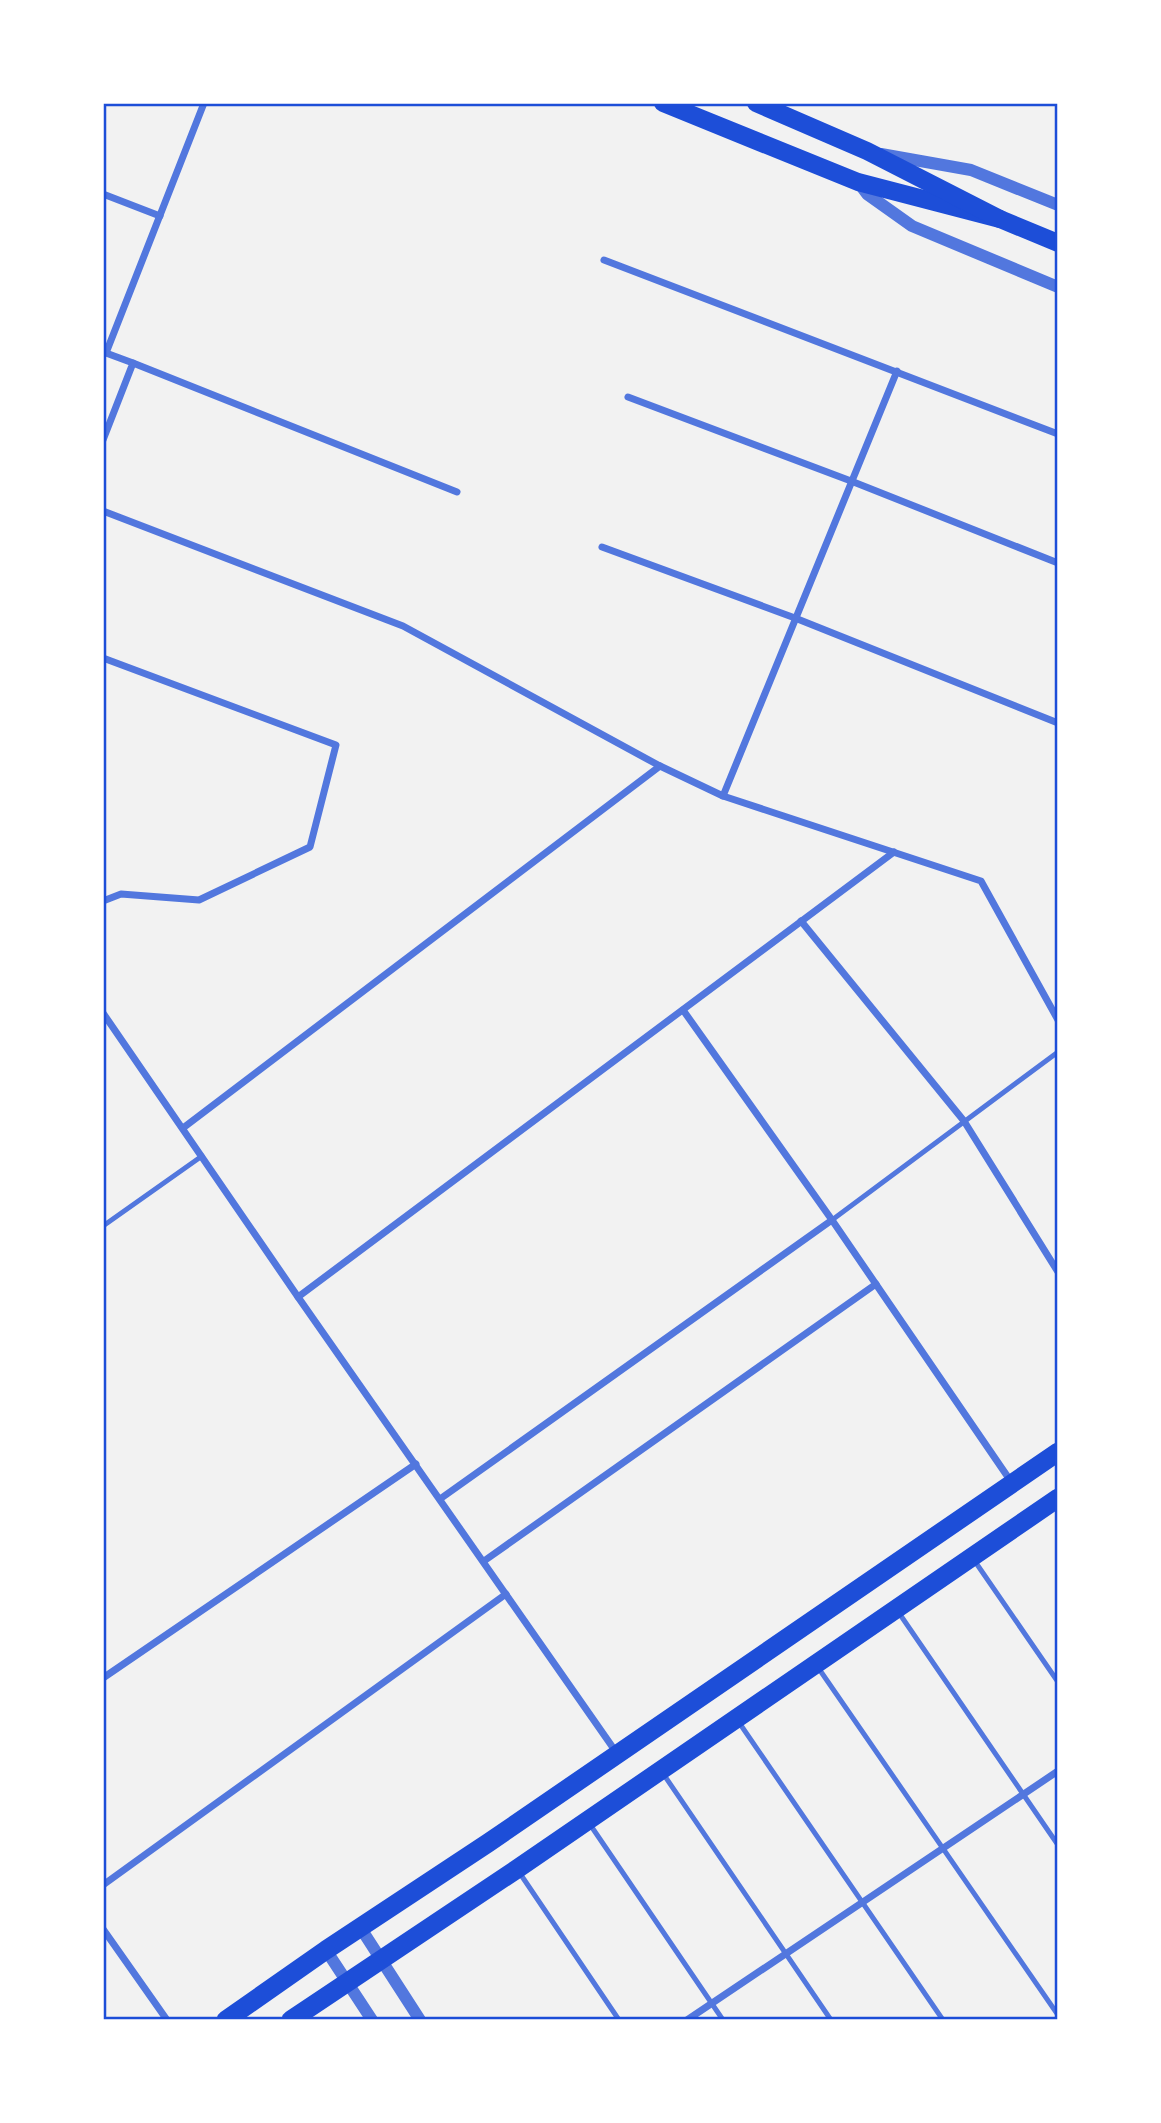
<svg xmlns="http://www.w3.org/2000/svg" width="1161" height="2123" font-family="'DejaVu Sans',sans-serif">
<rect width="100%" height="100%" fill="#f2f2f2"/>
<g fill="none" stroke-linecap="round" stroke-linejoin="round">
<g stroke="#5277de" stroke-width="5">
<path d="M832,1220L1058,1052"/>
<path d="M103,1226L202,1156"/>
<path d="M974,1560L1058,1682"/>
<path d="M899,1613L1058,1845"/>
<path d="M817,1666L1058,2015"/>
<path d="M738,1721L943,2020"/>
<path d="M662,1772L831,2020"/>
<path d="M589,1823L723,2020"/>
<path d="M519,1872L619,2020"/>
</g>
<g stroke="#5277de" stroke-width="7">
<path d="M103,194L160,216"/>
<path d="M604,260L1058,434"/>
<path d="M133,363L457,492"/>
<path d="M628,397L851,481L1058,563"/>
<path d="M103,440L133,363L106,353L204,103"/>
<path d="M103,511L403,626L660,766L723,796L981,881L1058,1020"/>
<path d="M602,547L795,618L1058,723"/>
<path d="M103,658L336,745L310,847L199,900L121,894L103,901"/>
<path d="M723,796L897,371"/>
<path d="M801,921L964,1121L1058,1272"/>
<path d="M683,1010L832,1220L1012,1483"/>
<path d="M103,1013L298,1297L616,1752"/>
<path d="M183,1128L660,766"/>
<path d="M298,1297L894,852"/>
<path d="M440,1499L832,1220"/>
<path d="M484,1561L876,1284"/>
<path d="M103,1678L416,1464"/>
<path d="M103,1885L506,1594"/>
<path d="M103,1929L167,2020"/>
<path d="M687,2020L1058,1771"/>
</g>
<g stroke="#5277de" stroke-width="12">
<path d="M881,154L971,170L1058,205"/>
<path d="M858,182L867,194L912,226L1058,287"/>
<path d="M360,1927L420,2020"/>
<path d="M326,1950L372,2020"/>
</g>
<g stroke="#1d4ed8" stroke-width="18">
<path d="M663,103L858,182L1000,219"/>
<path d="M756,103L867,151L1000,219L1058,243"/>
</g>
<g stroke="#1d4ed8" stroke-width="19">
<path d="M226,2020L326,1950L488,1843L1058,1452"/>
<path d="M291,2020L517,1869L1058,1498"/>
</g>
</g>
<rect width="1161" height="2123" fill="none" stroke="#ffffff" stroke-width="210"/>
<rect x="105" y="105" width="951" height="1913" fill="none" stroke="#1d4ed8" stroke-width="2.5"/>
</svg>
